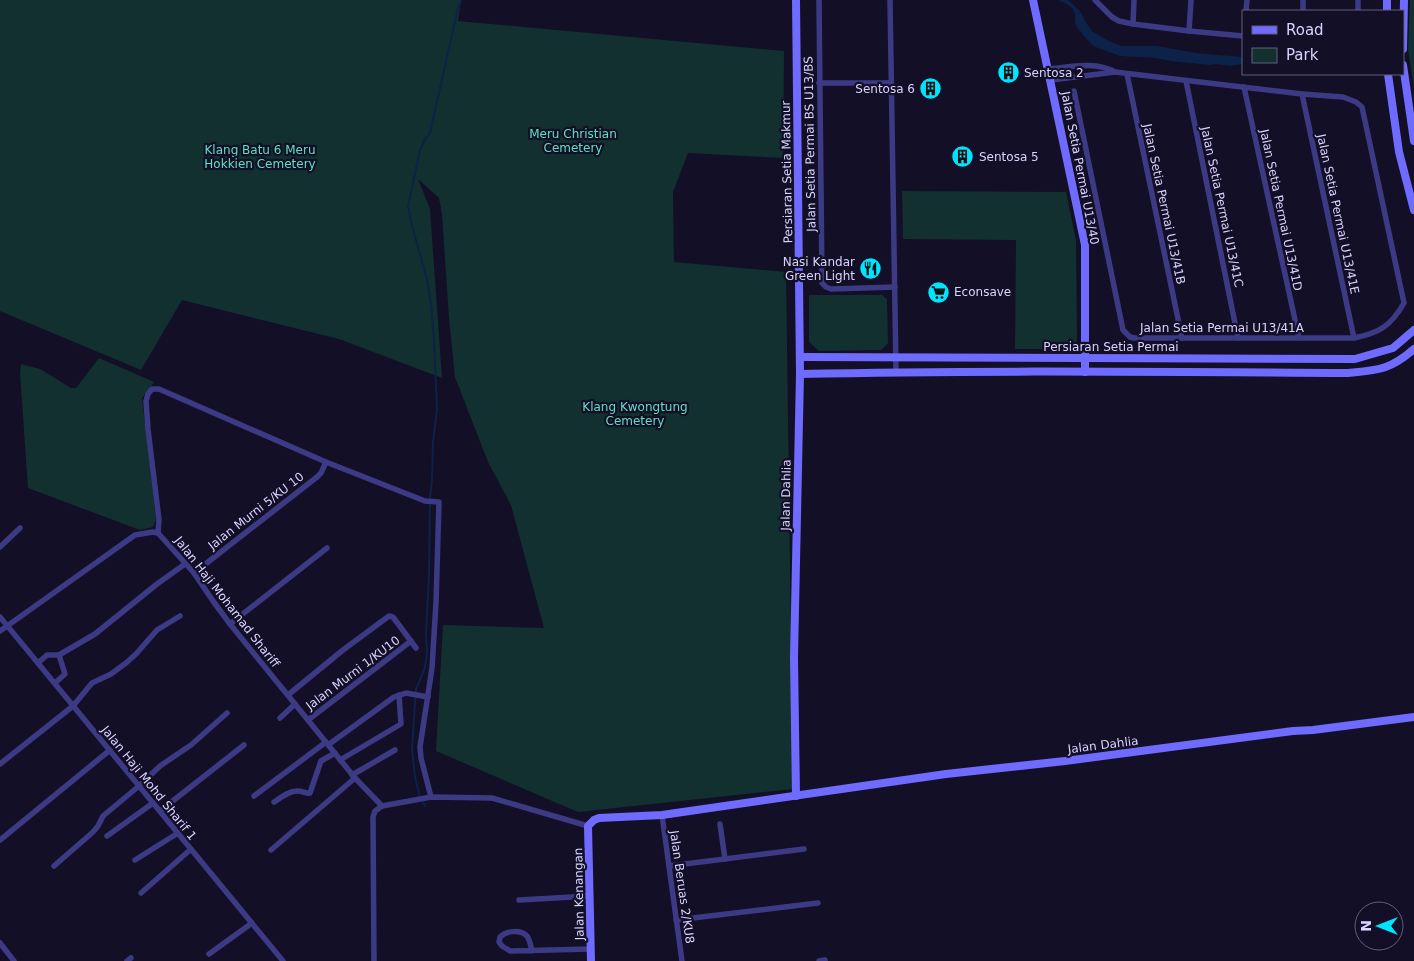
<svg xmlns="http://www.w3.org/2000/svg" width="1414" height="961" font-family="'DejaVu Sans',sans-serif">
<rect width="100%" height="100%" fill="#130f26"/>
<g fill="#12302f">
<path d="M0,0H461L458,21L784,51L783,158L688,153L673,192L674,262L786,272L793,789L578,812L436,751L443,625L544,628L511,505L488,462L455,377L449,318L442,214L439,198L418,179L430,209L442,378L339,339L182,300L141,370L0,311Z"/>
<path d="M1410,0H1414V88L1408,49Z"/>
<path d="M902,191L1066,192L1076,240L1077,341L1074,347L1068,349H1015L1016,240L903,239Z"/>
<path d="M809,295H882L887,299L888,343L881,350L819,351L809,342Z"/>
<path d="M99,358L154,382L142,398L156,520L153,527L140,530L28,488L20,373L21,364L40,369L71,388H76Z"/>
</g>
<path fill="#0c2248" d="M1058,0H1068L1080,11L1085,21L1092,31L1109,41L1122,46H1157L1196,53L1243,57V64L1230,66L1216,64L1210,65L1170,61L1156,58L1120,56L1093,46L1078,29L1075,23V14L1072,8L1067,4Z"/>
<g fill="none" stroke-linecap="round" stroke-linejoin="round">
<g stroke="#0c2248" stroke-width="2">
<path d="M430,499L432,479L433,442L437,409L434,340L431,304L427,279L412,226L408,206L420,150L425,139L430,133L458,8L461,0"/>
<path d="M425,806L420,797L415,777L412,749L416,689L425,668L427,653L426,635L429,574L430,504"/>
</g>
<g stroke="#3d3a85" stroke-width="5.5">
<path d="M819,0L822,283L826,287L831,289L895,287"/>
<path d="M890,0L896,372"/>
<path d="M1095,0L1112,17L1119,21L1133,24L1189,31L1243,36"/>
<path d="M1246,11L1247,0"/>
<path d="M1303,11V0"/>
<path d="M1358,11V0"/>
<path d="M1133,24L1134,0"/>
<path d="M1189,31L1191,0"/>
<path d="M1048,69C1070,67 1095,61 1115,72"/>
<path d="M1127,74L1182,338"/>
<path d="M1051,80L1115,72L1302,94L1343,97L1356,102L1362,107L1404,303C1391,326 1379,333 1354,338H1134L1130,337L1123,330L1074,91"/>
<path d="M1186,81L1238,338"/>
<path d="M819,83H891"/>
<path d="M1244,87L1299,338"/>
<path d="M1302,94L1354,338"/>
<path d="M158,533L159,520L148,429L146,401L148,394L152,389H159L326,462L425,501L439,502L436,603L432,668L420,747L421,758L431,797"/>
<path d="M0,547L20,528"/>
<path d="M194,573L317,477L321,473L326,462"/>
<path d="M0,617L283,961"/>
<path d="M230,624L327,548"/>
<path d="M0,631L135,535L153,532L158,533L194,573L213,601L230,624L355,778L382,806"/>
<path d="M38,663L47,655H59L95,634L157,584L185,564"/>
<path d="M55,683L65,674L59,655"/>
<path d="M288,695L343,650L389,616L393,617L416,648"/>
<path d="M280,718L295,704"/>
<path d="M308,720L411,641"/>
<path d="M328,745L394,697L406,693L428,697"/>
<path d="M340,760L401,724L399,695"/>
<path d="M0,764L73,706L92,683L111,674L126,663L136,654L157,630L180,616"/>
<path d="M352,775L395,750"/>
<path d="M254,796L326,742"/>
<path d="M274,802C280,798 290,790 298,791C303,791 305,794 310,793L321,761L335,753"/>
<path d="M160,811L244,745"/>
<path d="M662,815L682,961"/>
<path d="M720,824L725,859"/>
<path d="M107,836L153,803"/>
<path d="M0,840L110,750"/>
<path d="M271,850L355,778"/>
<path d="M135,860L178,833"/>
<path d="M54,866L93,832L98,826L103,816L139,786L160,766L191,745L227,713"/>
<path d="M669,866L804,849"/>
<path d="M141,893L191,849"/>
<path d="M519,900L590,896"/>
<path d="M676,920L818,903"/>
<path d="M0,943L14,961"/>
<path d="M532,951C531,947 530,940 527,936C520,929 506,931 500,937L499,942L502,946L510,951L591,949"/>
<path d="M209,954L252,923"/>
<path d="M127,961L131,958"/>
<path d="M374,961L373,817L375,811L382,806L431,797L492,798L588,826"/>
<path d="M819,961L825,960"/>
</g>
<g stroke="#6f6bff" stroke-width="8">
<path d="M796,0L800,374L794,657L796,796"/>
<path d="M1033,0L1085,245V372"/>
<path d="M1387,11V0"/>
<path d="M1403,49L1404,0"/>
<path d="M1403,65L1414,141"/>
<path d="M1388,74L1399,152L1414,210"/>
<path d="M800,357L1355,359L1393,348L1414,330"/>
<path d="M800,374C983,370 1166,372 1348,373C1378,370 1390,370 1414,349"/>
<path d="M591,961L588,826L594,820L599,818L662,815L946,774L1065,761L1293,731L1313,730L1414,717"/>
</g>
</g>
<defs>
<symbol id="building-disc" viewBox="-11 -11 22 22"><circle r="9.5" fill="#00e5ff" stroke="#130f26"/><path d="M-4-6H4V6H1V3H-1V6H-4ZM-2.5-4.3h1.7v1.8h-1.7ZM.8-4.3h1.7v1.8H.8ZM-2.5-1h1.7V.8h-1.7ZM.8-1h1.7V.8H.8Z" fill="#111"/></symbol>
<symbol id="restaurant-disc" viewBox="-11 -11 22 22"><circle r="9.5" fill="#00e5ff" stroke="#130f26"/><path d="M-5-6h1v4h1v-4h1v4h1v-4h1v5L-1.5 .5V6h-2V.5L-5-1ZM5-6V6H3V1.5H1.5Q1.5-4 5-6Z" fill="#111"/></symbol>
<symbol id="supermarket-disc" viewBox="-11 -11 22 22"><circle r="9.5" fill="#00e5ff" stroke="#130f26"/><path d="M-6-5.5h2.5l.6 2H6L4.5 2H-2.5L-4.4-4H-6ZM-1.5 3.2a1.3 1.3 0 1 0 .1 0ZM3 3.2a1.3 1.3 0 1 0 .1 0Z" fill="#111"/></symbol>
</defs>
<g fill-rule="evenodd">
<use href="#building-disc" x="996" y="60" width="25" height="25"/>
<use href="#building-disc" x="918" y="76" width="25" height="25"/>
<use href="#building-disc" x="950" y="144" width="25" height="25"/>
<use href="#restaurant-disc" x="858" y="256" width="25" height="25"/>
<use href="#supermarket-disc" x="926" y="280" width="25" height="25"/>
</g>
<g text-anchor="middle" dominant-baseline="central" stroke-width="4.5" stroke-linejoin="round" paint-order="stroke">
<g font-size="12" fill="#d9d4ff" stroke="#130f26" text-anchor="start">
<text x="1024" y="73">Sentosa 2</text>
<text x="915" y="89" text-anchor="end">Sentosa 6</text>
<text x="979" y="157">Sentosa 5</text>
<text x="855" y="262" text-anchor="end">Nasi Kandar<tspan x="855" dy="14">Green Light</tspan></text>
<text x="954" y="292">Econsave</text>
</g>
<g font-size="12" fill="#5fe0c0" stroke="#130f26">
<text x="573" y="134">Meru Christian<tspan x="573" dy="14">Cemetery</tspan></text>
<text x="260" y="150">Klang Batu 6 Meru<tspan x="260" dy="14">Hokkien Cemetery</tspan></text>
<text x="635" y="407">Klang Kwongtung<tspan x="635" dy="14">Cemetery</tspan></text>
</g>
<g font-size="12" fill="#d9d4ff" stroke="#130f26">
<text transform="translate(810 144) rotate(-91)">Jalan Setia Permai BS U13/BS</text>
<text transform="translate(1080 168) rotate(79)">Jalan Setia Permai U13/40</text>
<text transform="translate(787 172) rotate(-91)">Persiaran Setia Makmur</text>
<text transform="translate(1164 204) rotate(78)">Jalan Setia Permai U13/41B</text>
<text transform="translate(1222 207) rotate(78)">Jalan Setia Permai U13/41C</text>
<text transform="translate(1281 210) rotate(78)">Jalan Setia Permai U13/41D</text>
<text transform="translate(1338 214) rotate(78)">Jalan Setia Permai U13/41E</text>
<text x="1222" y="328">Jalan Setia Permai U13/41A</text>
<text x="1111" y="347">Persiaran Setia Permai</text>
<text transform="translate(786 495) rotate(-89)">Jalan Dahlia</text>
<text transform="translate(256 511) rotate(-38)">Jalan Murni 5/KU 10</text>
<text transform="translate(227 602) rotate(52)">Jalan Haji Mohamad Shariff</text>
<text transform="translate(353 673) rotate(-37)">Jalan Murni 1/KU10</text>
<text transform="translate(1103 745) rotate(-7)">Jalan Dahlia</text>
<text transform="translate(149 783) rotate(51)">Jalan Haji Mohd Sharif 1</text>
<text transform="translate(682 887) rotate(82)">Jalan Beruas 2/KU8</text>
<text transform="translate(579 894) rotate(-91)">Jalan Kenangan</text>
</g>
</g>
<rect x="1242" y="10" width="162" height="65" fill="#130f26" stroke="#625e7d"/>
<rect x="1252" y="26" width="25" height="8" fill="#6f6bff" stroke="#625e7d"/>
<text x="1286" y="35" font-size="15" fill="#d9d4ff">Road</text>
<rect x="1252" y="48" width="25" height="15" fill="#12302f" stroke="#625e7d"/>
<text x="1286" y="60" font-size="15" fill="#d9d4ff">Park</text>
<g transform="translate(1379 926) rotate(270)"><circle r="24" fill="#130f26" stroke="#625e7d"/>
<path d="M0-4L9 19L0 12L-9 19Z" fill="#00e5ff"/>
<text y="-8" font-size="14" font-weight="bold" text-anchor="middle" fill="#d9d4ff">N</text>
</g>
</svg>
